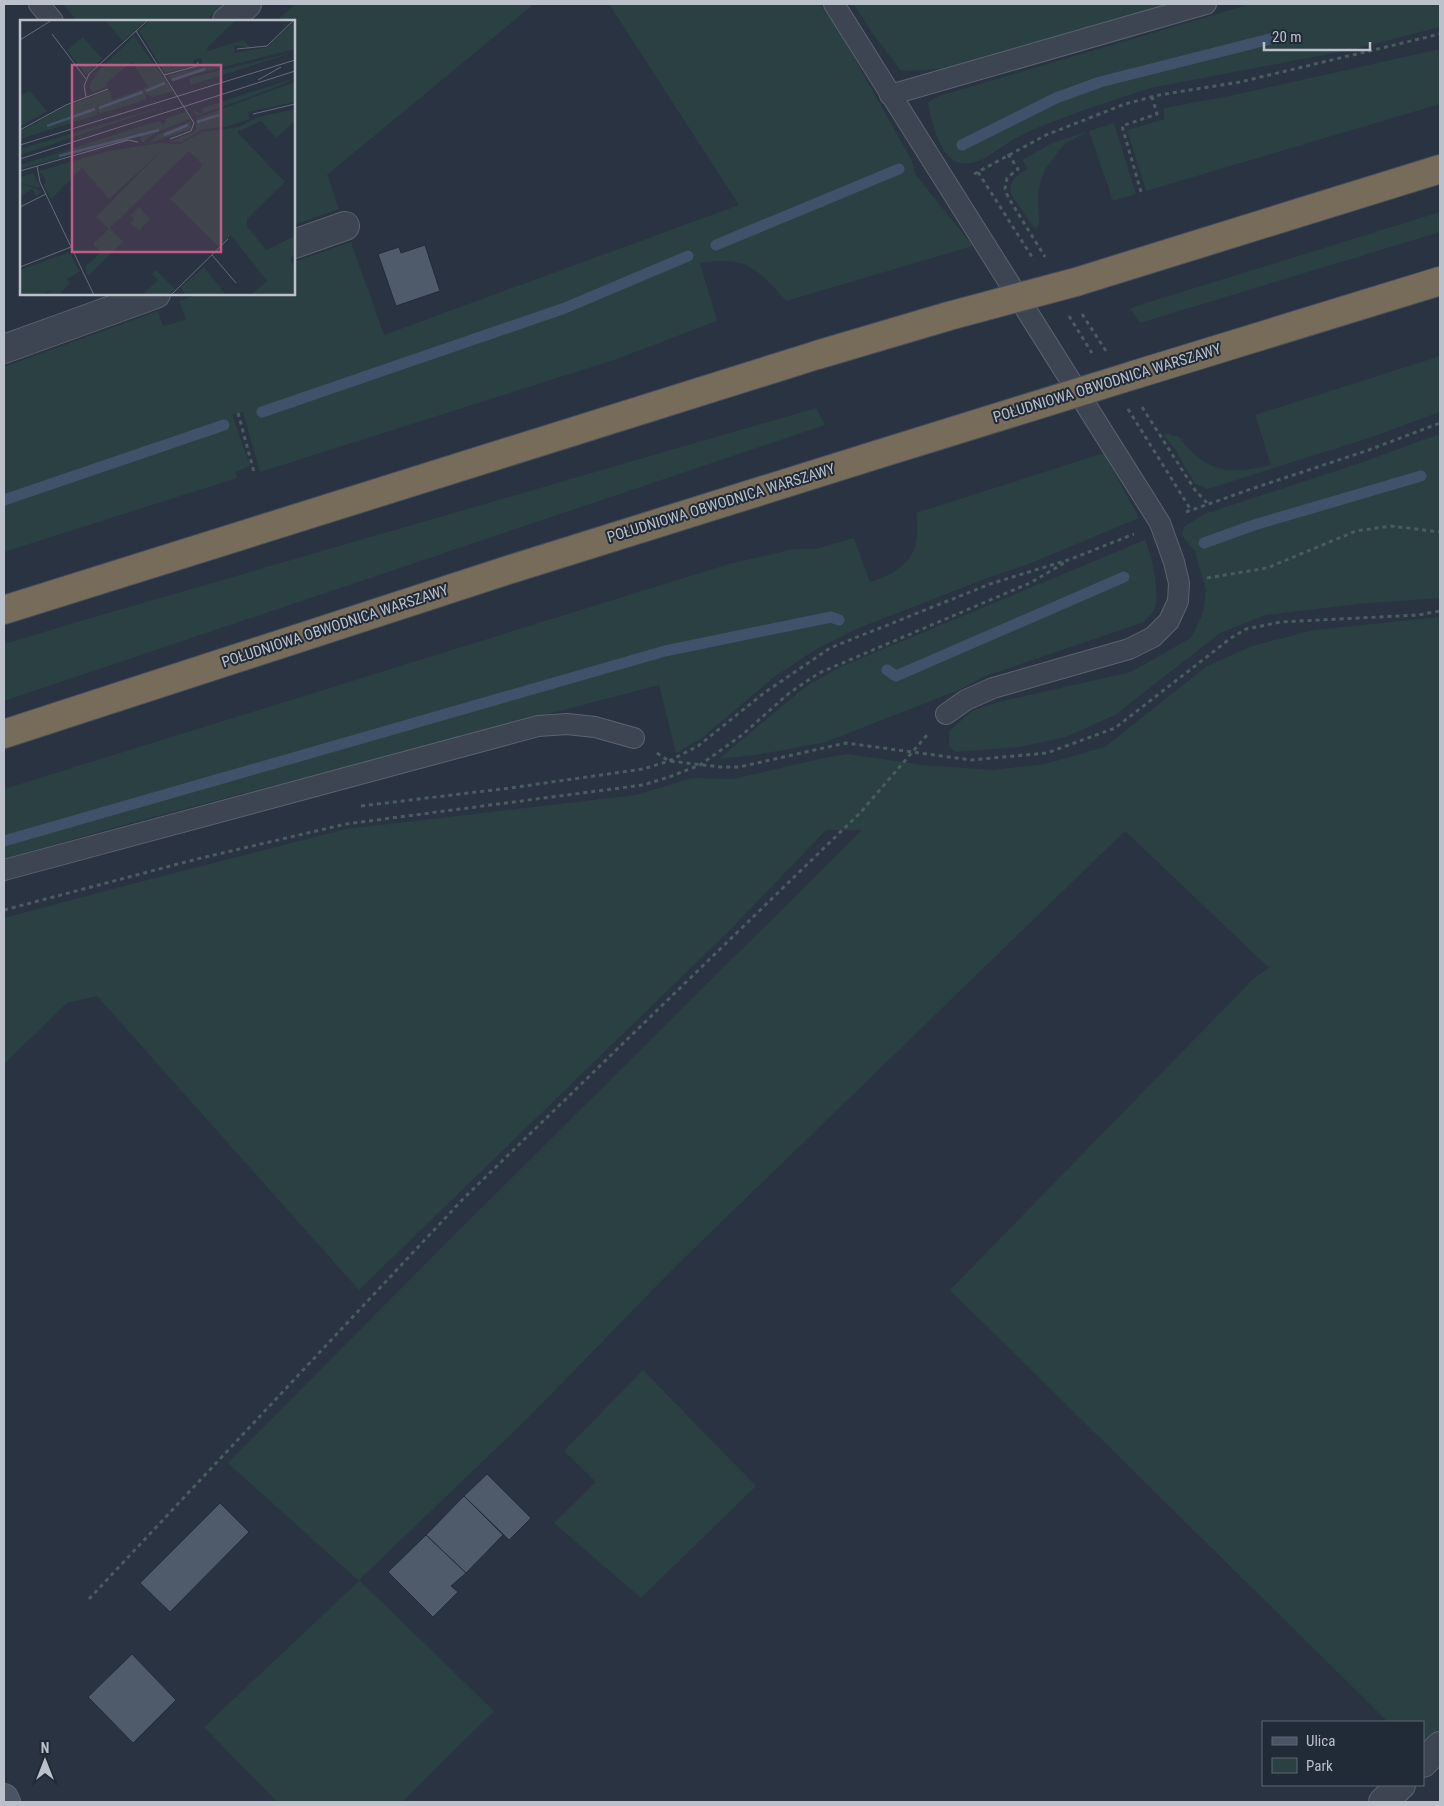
<svg xmlns="http://www.w3.org/2000/svg" width="1444" height="1806" font-family="'Roboto Condensed',sans-serif">
<rect width="100%" height="100%" fill="#293342"/>
<g fill="#2b4043">
<path d="M63,4H224L206,21H77Z"/>
<path d="M295,4H534L327,175L339,209L294,225V21H276Z"/>
<path d="M609,4H820L842,36L912,161L915,174L973,246L786,301C757,268 746,256 700,263L717,321L614,360L260,472L243,412L232,414L250,466L236,472L237,478L4,552V367L158,311L163,326L186,320L179,301L200,294H294V262L351,242L384,335L739,205Z"/>
<path d="M854,4H1166L1157,9L942,69L901,71L870,30Z"/>
<path d="M1251,4H1440V27L1355,49L1151,88C1128,95 1105,103 1082,111C1058,120 1034,127 1011,141C995,150 978,169 957,162C939,156 931,119 928,102L939,96Z"/>
<path d="M1440,49V104L1146,191L1127,130L1164,119V108L1234,95Z"/>
<path d="M1114,123L1136,194L1113,201L1089,131L1064,144L1046,168L1041,180L1038,193L1039,226L1034,228L1011,194C1008,180 1017,176 1028,168L1022,160L1052,143Z"/>
<path d="M1440,212V232L1140,323L1130,308Z"/>
<path d="M1440,356V412L1375,436L1208,489L1195,484L1176,451L1164,435L1168,433L1172,436H1178C1207,473 1227,475 1271,465L1255,415Z"/>
<path d="M816,408L825,425L4,701V644L84,620Z"/>
<path d="M1440,434V598L1359,604L1266,615L1220,633L1115,715L1066,737L1020,747L955,752L949,746V731L972,711L998,702L1131,672L1191,638L1203,613L1206,590L1195,552L1182,535L1184,527L1204,514L1360,463Z"/>
<path d="M1104,453L1139,518L1029,564L990,577L859,628L818,648L774,677L702,738L676,753L659,685L127,824L4,859V789L729,564L794,549H815L854,538L870,582C908,570 922,553 916,513Z"/>
<path d="M1145,540C1152,557 1161,592 1154,610C1152,614 1147,618 1144,622L983,677L959,690L823,743L755,755L719,759L805,687L840,667Z"/>
<path d="M1440,617V1733L1423,1750V1722H1388L950,1290L1254,978L1269,968L1125,831L674,1268L528,1418L359,1580L494,1711L402,1802H277L204,1727L359,1581L228,1463L454,1235L862,830H826L731,929L359,1290L97,996L67,1003L4,1064V918L120,887L346,829L636,795L692,778L733,779L819,759L848,754L923,765L993,770L1045,764L1105,747L1207,666L1252,646L1314,630Z"/>
<path d="M643,1370L756,1486L641,1598L554,1523L596,1482L564,1451Z"/>
</g>
<g fill="none" stroke-linecap="round" stroke-linejoin="round">
<g stroke="#40516a" stroke-width="11">
<path d="M962,145L1056,98L1100,82L1282,36"/>
<path d="M716,245L899,169"/>
<path d="M262,412L565,308L688,256"/>
<path d="M4,500L224,425"/>
<path d="M1204,543L1254,525L1421,476"/>
<path d="M887,670L896,676L1124,577"/>
<path d="M4,841L665,651L831,617L839,620"/>
</g>
</g>
<g fill="#4f5a6a" stroke="#242c39">
<path d="M425,245L440,291L396,306L378,254L399,247L401,253Z"/>
<path d="M487,1474L531,1518L509,1540L464,1496Z"/>
<path d="M464,1496L503,1535L466,1573L426,1535Z"/>
<path d="M220,1503L249,1532L170,1612L140,1583Z"/>
<path d="M426,1535L466,1573L451,1586L458,1592L433,1617L388,1572Z"/>
<path d="M132,1654L176,1700L133,1743L88,1697Z"/>
</g>
<g fill="none" stroke-linecap="round" stroke-linejoin="round">
<defs>
<g id="lane">
<path d="M39,4L53,21"/>
<path d="M834,4L1160,523L1174,562L1179,583L1178,601L1169,621L1153,637L1129,649L993,688L966,700L946,714"/>
<path d="M890,95L1206,4"/>
<path d="M4,870L538,726L567,724L595,727L634,738"/>
</g>
<g id="street">
<path d="M227,21L247,4"/>
<path d="M294,244L345,226"/>
<path d="M4,349L156,294"/>
<path d="M1423,1763L1440,1746"/>
<path d="M1383,1802L1401,1785"/>
</g>
<path id="secondary" d="M4,1798L6,1802"/>
<g id="highway">
<path d="M1076,282L1440,169"/>
<path d="M1134,375L1440,281"/>
<path d="M4,610L817,355"/>
<path d="M4,734L505,571L879,454"/>
</g>
</defs>
<use href="#lane" stroke="#5b636f" stroke-width="22"/>
<use href="#street" stroke="#5b636f" stroke-width="30"/>
<use href="#secondary" stroke="#5b636f" stroke-width="30"/>
<use href="#highway" stroke="#48505c" stroke-width="30"/>
<g stroke="#495c5f" stroke-width="3" stroke-dasharray="4 4" stroke-linecap="butt">
<path d="M1008,154L1018,169L1007,178L1005,189L1008,197L1045,257"/>
<path d="M978,172L1034,260"/>
<path d="M974,174L1046,135L1125,104L1159,95L1240,82L1440,34"/>
<path d="M1141,192L1122,126L1157,114L1152,97"/>
<path d="M1082,314L1106,351"/>
<path d="M1069,316L1092,353"/>
<path d="M1142,407L1195,490L1208,504"/>
<path d="M1128,409L1191,510"/>
<path d="M238,413L254,472"/>
<path d="M1186,512L1254,488L1366,451L1440,423"/>
<path d="M1207,578L1267,568L1356,531L1391,526L1440,532"/>
<path d="M657,753L669,761L720,767H739L846,743L971,760L1047,753L1115,728L1231,638L1246,629L1281,622L1418,615L1440,611"/>
<path d="M361,806L510,788L643,769L669,761L698,746L764,693L830,648L990,584L1071,559L1134,534"/>
<path d="M4,910L197,859L346,824L643,785L669,777L700,765L742,735L788,694L819,673L1030,583L1064,563"/>
<path d="M89,1599L463,1199L860,813L927,735"/>
</g>
<use href="#lane" stroke="#3d4552" stroke-width="20"/>
<use href="#street" stroke="#3d4552" stroke-width="28"/>
<use href="#secondary" stroke="#4b5464" stroke-width="28"/>
<use href="#highway" stroke="#776c5a" stroke-width="28"/>
<defs>
<g id="highway-bridge">
<path d="M817,355L949,316L1076,282"/>
<path d="M879,454L1134,375"/>
</g>
</defs>
<use href="#highway-bridge" stroke="#48505c" stroke-width="30" stroke-linecap="butt"/>
<use href="#highway-bridge" stroke="#776c5a" stroke-width="28"/>
</g>
<g text-anchor="middle" dominant-baseline="central" stroke-width="4" stroke-linejoin="round" paint-order="stroke">
<g font-size="15" fill="#bac1cb" stroke="#212a37">
<text transform="translate(1107 383) rotate(-17)">POŁUDNIOWA OBWODNICA WARSZAWY</text>
<text transform="translate(721 503) rotate(-17)">POŁUDNIOWA OBWODNICA WARSZAWY</text>
<text transform="translate(335 626) rotate(-18)">POŁUDNIOWA OBWODNICA WARSZAWY</text>
</g>
</g>
<g transform="translate(20 20)">
<rect width="275" height="275" fill="#293342"/>
<path d="M85,0H126L103,21ZM130,0H216L187,28L188,31L223,20L231,28L214,25L215,33L247,27L275,1V29L171,55L152,62L148,56L183,45L181,38L174,40L173,46L145,53L119,11ZM114,16L153,71L133,77L125,73L126,79L116,83L79,94L77,88V95L0,119V112L44,87L89,70L92,80L128,67L112,42L86,63L87,67L72,72L69,66L78,51ZM63,17L82,39L66,55L47,30ZM275,32L171,65L169,59L173,57ZM275,58L259,66L177,96L172,90L183,94L182,88ZM275,62V82L228,92L230,99L206,107L183,109L162,122H150L175,111L177,98ZM10,71L27,91L1,106L0,76ZM137,88V89L0,135V129ZM275,89V101L256,118L241,101L217,112L265,162L227,199V206L246,230L275,216V233L270,239L275,248V275H231L247,261L211,215L199,227L150,179L183,145L169,131L90,208L103,222L68,256L65,247L81,232L73,224L89,209L76,197L141,131L89,179L62,148L31,179L24,165L26,160L19,151L88,131L140,123L160,124L182,112L219,107L238,97ZM166,92L170,99L137,112L122,123L120,116L0,149V145L128,104L140,101L143,105L147,98ZM171,101V109L127,124L139,114ZM13,153L21,168L0,163V157ZM2,164L14,168L22,172L16,176L12,169L0,177ZM119,187L130,199L119,210L110,203L114,199L111,195ZM47,233L51,234L59,252L47,259L50,263L38,275H26L31,270L22,275H2L0,250ZM184,247L206,275H165L161,267ZM136,250L155,269L149,275H122L138,260L132,254Z" fill="#2b4043"/>
<path fill="none" stroke="#40516a" stroke-width="2.5" d="M152,60L185,49M126,71L145,63M79,88L123,72M177,102L199,95M27,106L75,89M144,115L168,105M39,136L139,110"/>
<path fill="none" stroke="#636c79" stroke-width="1" d="M116,11L174,103L171,111L150,119M32,14L66,59M0,20L32,0M217,29L247,26L274,0M144,55L177,46L178,42M238,60L261,47M66,77L64,66L69,54L128,0M233,94L275,84M0,110L46,85L88,69M0,125L275,40M0,139L275,51M17,146L20,162L74,275M0,151L108,120L118,122M0,187L26,174M192,235L216,263M0,247L51,227M151,275L208,219"/>
<path fill="#bf5c88" fill-opacity="0.15" stroke="#bf5c88" stroke-width="2.5" d="M52,45H201V232H52Z"/>
<rect width="275" height="275" fill="none" stroke="#bac1cb" stroke-width="2.5"/>
</g>
<rect width="1444" height="1806" fill="none" stroke="#bac1cb" stroke-width="10"/>
<rect x="1262" y="1721" width="162" height="65" fill="#212a37" stroke="#5e6672"/>
<rect x="1272" y="1737" width="25" height="8" fill="#4b5464" stroke="#5e6672"/>
<text x="1306" y="1746" font-size="15" fill="#bac1cb">Ulica</text>
<rect x="1272" y="1758" width="25" height="15" fill="#2b4043" stroke="#5e6672"/>
<text x="1306" y="1771" font-size="15" fill="#bac1cb">Park</text>
<g transform="translate(45 1761)" stroke="#212a37" stroke-width="4" paint-order="stroke">
<path d="M0-4L9 19L0 12L-9 19Z" fill="#bac1cb"/>
<text y="-8" font-size="14" font-weight="bold" text-anchor="middle" fill="#bac1cb">N</text>
</g>
<path d="M1264 42v8h106v-8" fill="none" stroke="#bac1cb" stroke-width="2.5"/>
<text x="1272" y="42" font-size="15" fill="#bac1cb" stroke="#212a37" stroke-width="4" paint-order="stroke">20 m</text>
</svg>
